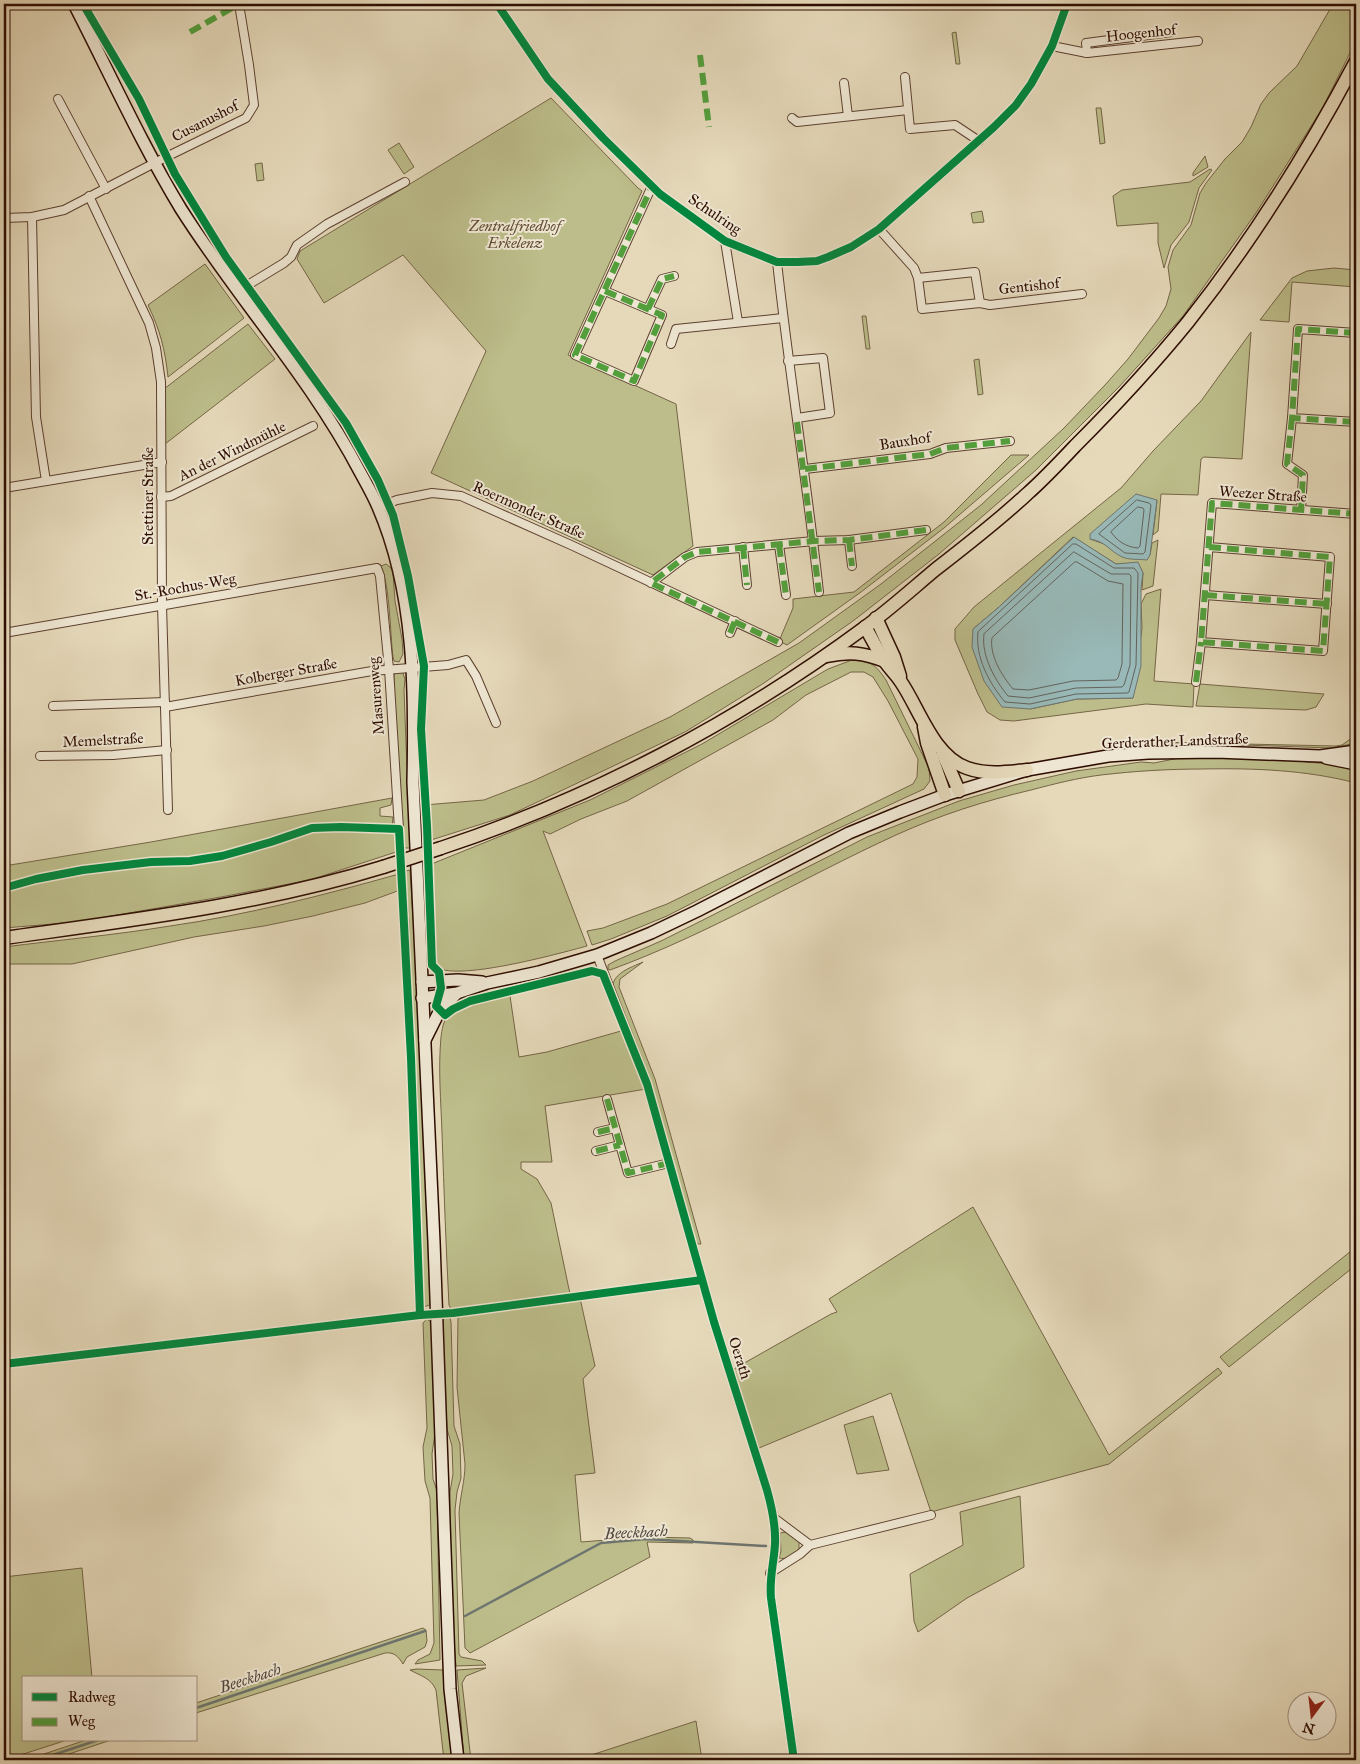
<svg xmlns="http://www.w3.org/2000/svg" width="1360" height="1764" font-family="'IM FELL Great Primer',serif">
<rect width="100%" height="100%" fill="#e5d9ba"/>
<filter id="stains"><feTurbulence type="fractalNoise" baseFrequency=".004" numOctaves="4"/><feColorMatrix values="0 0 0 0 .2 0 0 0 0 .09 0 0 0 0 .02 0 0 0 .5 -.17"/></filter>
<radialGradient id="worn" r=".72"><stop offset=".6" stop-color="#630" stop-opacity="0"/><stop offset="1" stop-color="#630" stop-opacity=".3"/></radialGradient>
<g fill="#bcbd8a" stroke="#756546">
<path d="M1333,4H1356V41L1322,109L1256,213L1183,316L1119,387L1036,470L939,554L853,621L764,683L685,732L510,815L428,841L424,805L484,800L533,781L670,717L799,643L881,584L981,505L1064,428L1105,385L1128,359L1159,318L1166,306L1171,289L1168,267L1173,250L1191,225L1200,193L1206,183L1225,159L1242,142L1251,127L1261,104L1269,93L1297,66Z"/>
<path d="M956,32L960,64H956L952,33Z"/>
<path d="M551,98L638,188L642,191L568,355L676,404L693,546L653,575L431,473L486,351L403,255L324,303L297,259L300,251Z"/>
<path d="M1096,108H1101L1105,143L1100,144Z"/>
<path d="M399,143L414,167L404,174L388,150Z"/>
<path d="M1205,156L1208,167L1193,176V173Z"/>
<path d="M262,163L264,180L257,181L255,164Z"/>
<path d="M1210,169L1212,170L1199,188L1189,222L1171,245L1164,268L1158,243V223L1117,226L1113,196L1122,190L1190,182Z"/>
<path d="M982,211L984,222L973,223L971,213Z"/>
<path d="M205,264L244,318L168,377C165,349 160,330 148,305Z"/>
<path d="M1334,268L1356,270V287L1292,282L1289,322L1260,320L1292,278L1307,271Z"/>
<path d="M862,316H866L870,349H866Z"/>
<path d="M248,324L275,359L165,444L164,389Z"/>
<path d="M1251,332L1242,459L1204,457L1201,459L1198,495L1161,494L1158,531L1153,535L1157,501L1090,539L1107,545L1114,552L1150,555L1152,543L1158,540L1153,586L1142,590L1143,573L1138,563L1116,564L1073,537L999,607L973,629L1030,709L1077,699L1133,698L1142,628L1141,604L1146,594L1161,589L1154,681L1194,684L1193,707L1146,704L1014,721L1000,720L987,712L978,694L955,640V629L974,607L1121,488L1153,451L1201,401Z"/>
<path d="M979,359L983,394L978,395L974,360Z"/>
<path d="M1011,455H1029L944,528L861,592L787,645L779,641L793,608V599L854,592L944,522Z"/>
<path d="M386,564L390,567L393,572L395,601L402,639L403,654L399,662L394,661L393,657C390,633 390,586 381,566Z"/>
<path d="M852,660C871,661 875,664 886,680L929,768L930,781L924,789L822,836L667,916L611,939L592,945L587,931L603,928L667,904L913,784L917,777L918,759L888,701L873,677L864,672H851L806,695L773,720L627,801L581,819L550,834L543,831L587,946C561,953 453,983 435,966L429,865L590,800L702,744L828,669Z"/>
<path d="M397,671H402L405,679L404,690L410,848H403L396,757L394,675Z"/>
<path d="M1200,684L1324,694L1316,707L1306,710L1196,706Z"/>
<path d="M1356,735V743L1332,748L1152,742L1336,746L1342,745Z"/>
<path d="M1254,757L1350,766L1356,773V783C1306,770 1255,768 1203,769C1169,769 1135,771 1101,775C1077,778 1054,784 1031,790C984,801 940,815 896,835C800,879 709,934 610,970L608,969V965L615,961L661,941L701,921L867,837L959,801L1014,785L1076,771L1141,762L1154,763L1179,758Z"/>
<path d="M392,798L391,805L380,808V816L393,817L392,827L322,826L232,852L187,859L134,861L93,866L29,879L4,886V866L151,842Z"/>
<path d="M324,829L395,831L396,852L310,880L221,897L77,922L4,928V889L26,882L111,867L194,862L227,857L250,852L311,831Z"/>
<path d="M410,870L422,1059L430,1305L423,1307L417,1153V1088L412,1008L409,922L405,871Z"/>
<path d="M399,874L400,890L365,903L313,916L264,926L194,937L72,964H4V947C59,940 115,935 170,926C247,915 324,895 399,874Z"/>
<path d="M643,962L620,979L619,987L655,1079L701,1244H698L694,1237L649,1078L612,990C612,973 630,968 643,962Z"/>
<path d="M510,996L519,1057L547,1052L621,1031L646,1089L545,1106L552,1162H521V1169L537,1179L551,1203L570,1294L451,1309L449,1305C446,1248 444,1191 442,1133C441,1102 438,1069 441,1037C442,1030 443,1021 448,1016C459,1006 495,999 510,996Z"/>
<path d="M973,1207L1109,1455L1218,1368L1222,1373L1109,1464L931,1512L891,1393L759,1448L732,1370L831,1314L837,1312L829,1299Z"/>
<path d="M1356,1247V1265L1229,1367L1220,1357Z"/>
<path d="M580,1298L595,1366L583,1379L595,1473L575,1475L581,1542L645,1537L690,1538L693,1540V1543L647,1542L650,1557L470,1653L465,1648L459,1513C460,1497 465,1481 465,1464L457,1387L458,1318L464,1313Z"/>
<path d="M446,1316L450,1318L451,1322L454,1426L460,1444L461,1478L457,1492L455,1510L459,1654L461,1657L482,1661L486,1665L456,1666L449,1578L450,1492L453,1474L452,1446L447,1429L442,1326L443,1320Z"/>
<path d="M427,1319L432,1323L435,1433L432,1454L433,1479L437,1491L440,1660L415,1664L418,1660L430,1654L434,1643L430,1498L425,1481L423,1447L427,1428L423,1323Z"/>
<path d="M873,1416L889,1470L857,1474L844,1425Z"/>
<path d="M1020,1496L1024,1567L967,1598L918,1632L914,1621L910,1574L963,1545L960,1512Z"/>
<path d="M786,1532L799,1541V1551C793,1555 787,1560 779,1558L781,1551L780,1533Z"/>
<path d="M82,1568L92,1678H24V1740H67L5,1760L4,1577Z"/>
<path d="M423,1628L426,1630L427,1641L425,1647L407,1657L403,1664C398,1656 394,1652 385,1653L196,1713V1703Z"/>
<path d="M486,1668L466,1676L462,1683L471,1760H464L457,1670Z"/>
<path d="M417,1669L443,1670L452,1760H444L436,1690C431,1678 421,1676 410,1670Z"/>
<path d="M696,1721L702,1760H576Z"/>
<path d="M86,1740H111L51,1760H26Z"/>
</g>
<g fill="#98b9b8" stroke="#6e746f">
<path d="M1136,494L1157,500L1150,555L1147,560C1139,559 1129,560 1122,557C1108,550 1107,542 1090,539V534Z"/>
<path d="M1074,537L1116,564L1138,562L1143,573L1141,588V666L1133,698L1077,699L1030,709L1002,707L984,681L972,647L973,629L999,607Z"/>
</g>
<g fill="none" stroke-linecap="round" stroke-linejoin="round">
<g stroke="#63635c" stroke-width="1">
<path d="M1137,500L1149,503L1151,505L1145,552L1143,554L1125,553L1099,534Z"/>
<path d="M1138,507L1143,508L1144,510L1140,546L1138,548C1126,547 1117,541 1111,532Z"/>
<path d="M1073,544H1076L1114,568H1134L1138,573L1136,665L1129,692L1127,693L1076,694L1030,704L1005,702C989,683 975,657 978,632Z"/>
<path d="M1074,552L1111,574H1129L1131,576L1130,665L1124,685L1122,687L1076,688L1029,698L1008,696C995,680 981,656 984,634Z"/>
<path d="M1075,562H1077L1108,581L1123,584L1122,664L1118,678L1116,680L1073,681L1029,690L1013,689C1002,676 989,655 992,638Z"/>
</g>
<g stroke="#6e746f" stroke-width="2.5">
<path d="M465,1616L601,1543L646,1539L766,1546"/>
<path d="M196,1708L425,1631"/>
<path d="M38,1760L98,1740"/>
</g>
<defs>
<g id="street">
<path d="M497,4L548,79L603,138L660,194L725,241L777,262H798L817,261L828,257L851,247L879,229L994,127L1016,105L1031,84L1052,46L1067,4"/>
<path d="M1052,46L1087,53L1198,41"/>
<path d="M1087,53L1086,43L1171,32"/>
<path d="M905,77L910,129L955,125L979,141"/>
<path d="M844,83L848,116"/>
<path d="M58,99L106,189"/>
<path d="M792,118L797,122L908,110"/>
<path d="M89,196L149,323L156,348L161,382L162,605L168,810"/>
<path d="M32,217L36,417L46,481"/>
<path d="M4,218L32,217L64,210L166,157L246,118L254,105L249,65L239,4"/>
<path d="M879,229L914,268L918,278L922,309L980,303L990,305L1082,294"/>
<path d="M725,241L738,322"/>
<path d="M777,262C789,372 807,482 819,592"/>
<path d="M918,278L975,272L980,303"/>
<path d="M238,291L284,263L291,257L297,245L327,224L405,182"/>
<path d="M605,291L662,315L634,381L575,355L652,186"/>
<path d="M648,309L662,279L674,276"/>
<path d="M1356,333L1298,329L1292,418L1356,422"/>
<path d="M671,344L676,329L783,318"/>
<path d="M788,361L823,358L830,413L797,418"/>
<path d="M1292,418L1287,464L1303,475L1301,510"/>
<path d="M805,469L930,454L946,448L1010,441"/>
<path d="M4,488L162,462"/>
<path d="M161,497L171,496L313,426"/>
<path d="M378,507L397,500L432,493L461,496L571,545L778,642"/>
<path d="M849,540L852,566"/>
<path d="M779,545L786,595"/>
<path d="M743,547L747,585"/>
<path d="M1209,547L1330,557L1323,651L1201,642L1212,503L1356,514"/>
<path d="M651,583L685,557L697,552L814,541L849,540L926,530"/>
<path d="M1205,595L1327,604"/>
<path d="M4,633L377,568L380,576L389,669L399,829"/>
<path d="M730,633L735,621"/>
<path d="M1196,682L1201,642"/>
<path d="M53,706L165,702"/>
<path d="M165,707L372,671L448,665L466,660L476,676L496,723"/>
<path d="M40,756L113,755L167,750"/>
<path d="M597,955L647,1084L714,1322L767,1490C772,1508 776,1525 775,1544C774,1563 769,1578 771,1598L794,1760"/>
<path d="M607,1099L628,1173L669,1163"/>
<path d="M598,1132L615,1128"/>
<path d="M596,1151L620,1145"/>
<path d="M774,1518L810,1545L931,1515"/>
<path d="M770,1573L800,1554L810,1545"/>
</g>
<g id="secondary">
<path d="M74,4C109,72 141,143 181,209C238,299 310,377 360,472C366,483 373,495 378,507C415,592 415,691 413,782L434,1242L449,1662L450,1689L458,1760"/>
<path d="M1326,758L1356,764"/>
<path d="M422,982L458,980L482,982"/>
<path d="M422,998L457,993L487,983L539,972L597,955L651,933L697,911L849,833L900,812L945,795L1027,770L1108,756L1148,753L1217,752L1320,756L1356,751"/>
<path d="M425,1040L440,1010L456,994"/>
</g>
<g id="primary">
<path d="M876,618L894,657L900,676"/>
<path d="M865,627C872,638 877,650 884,660C889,668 896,674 901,682C919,708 933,756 967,768C986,775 1008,772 1027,770"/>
<path d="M827,656C850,651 863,653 885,661"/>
<path d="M924,727L927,743L945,795"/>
<path d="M943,754L959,791"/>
<path d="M441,848C592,798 737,722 864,628C889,610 912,589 936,569C967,545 998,521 1027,494C1044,479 1060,462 1075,446C1115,406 1153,365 1188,322C1252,241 1308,152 1356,61"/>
<path d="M4,938C132,920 259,905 383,867"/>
</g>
</defs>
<use href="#street" stroke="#5c402f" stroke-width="10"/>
<use href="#secondary" stroke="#2e0d01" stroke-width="14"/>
<use href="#primary" stroke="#2e0d01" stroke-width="15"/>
<use href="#street" stroke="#eee6d2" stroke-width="8"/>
<use href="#secondary" stroke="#eee6d2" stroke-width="11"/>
<use href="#primary" stroke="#e5d9ba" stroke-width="12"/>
<defs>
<path id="primary-bridge" d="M383,867L441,848"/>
</defs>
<use href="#primary-bridge" stroke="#2e0d01" stroke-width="15" stroke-linecap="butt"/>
<use href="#primary-bridge" stroke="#e5d9ba" stroke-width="12"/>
<g stroke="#529f3c" stroke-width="6" stroke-dasharray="12 6" stroke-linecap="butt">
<path d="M190,32L239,4"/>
<path d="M700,55L709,127"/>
<path d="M605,291L662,315L634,381L575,355L652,186"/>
<path d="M648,309L662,279L674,276"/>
<path d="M1356,333L1298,329L1292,418L1356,422"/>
<path d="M1292,418L1287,464L1303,475L1301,510"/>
<path d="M797,422L819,592"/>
<path d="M805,469L930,454L946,448L1010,441"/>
<path d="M849,540L852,566"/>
<path d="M779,545L786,595"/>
<path d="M743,547L747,585"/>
<path d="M1209,547L1330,557L1323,651L1201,642L1212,503L1356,514"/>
<path d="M1205,595L1327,604"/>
<path d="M730,633L735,621"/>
<path d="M778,642L651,583L685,557L697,552L814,541L849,540L926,530"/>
<path d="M1196,682L1201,642"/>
<path d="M607,1099L628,1173L669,1163"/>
<path d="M598,1132L615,1128"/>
<path d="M596,1151L620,1145"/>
</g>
<defs>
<g id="cycleway">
<path d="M83,4L139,99L175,174L226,257L346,423L378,480L393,515L408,576L424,666L421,729L427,826L432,965L439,972L441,988L436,1006L445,1015L453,1009L470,1001L592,971L603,974L647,1084L714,1322L767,1490C772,1508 776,1525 775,1544C774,1563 769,1578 771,1598L794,1760"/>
<path d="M497,4L548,79L603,138L660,194L725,241L777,262H798L817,261L828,257L851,247L879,229L994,127L1016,105L1031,84L1052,46L1067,4"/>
<path d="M4,888L36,879L83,870L151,862L190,861L222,856L271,842L312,828L341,827L399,829L411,1058L420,1315"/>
<path d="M4,1364L420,1315L453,1313L702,1280"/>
</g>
</defs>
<use href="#cycleway" stroke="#eee6d2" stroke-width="11"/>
<use href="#cycleway" stroke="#00873e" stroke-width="8"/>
</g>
<g text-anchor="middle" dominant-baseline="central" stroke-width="4" stroke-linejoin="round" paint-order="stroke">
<g font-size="15" fill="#2e0d01" stroke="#eee6d2">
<text transform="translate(1141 33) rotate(-6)">Hoogenhof</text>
<text transform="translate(205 121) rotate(-27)">Cusanushof</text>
<text transform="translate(715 214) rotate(34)">Schulring</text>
<text transform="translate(1029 286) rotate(-6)">Gentishof</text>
<text transform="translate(905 441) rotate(-9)">Bauxhof</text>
<text transform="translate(232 451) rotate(-26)">An der Windmühle</text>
<text transform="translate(1263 494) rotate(4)">Weezer Straße</text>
<text transform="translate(148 496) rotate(-90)">Stettiner Straße</text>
<text transform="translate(529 510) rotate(24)">Roermonder Straße</text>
<text transform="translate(185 587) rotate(-10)">St.-Rochus-Weg</text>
<text transform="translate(286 672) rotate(-10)">Kolberger Straße</text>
<text transform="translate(376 696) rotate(-94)">Masurenweg</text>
<text transform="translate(103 740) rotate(-3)">Memelstraße</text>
<text transform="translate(1175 741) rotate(-2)">Gerderather Landstraße</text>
<text transform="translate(740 1358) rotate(72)">Oerath</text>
</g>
<g font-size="15" font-style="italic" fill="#604b31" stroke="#eee6d2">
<text x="515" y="226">Zentralfriedhof<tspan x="515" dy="17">Erkelenz</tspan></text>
</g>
<g font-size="16" font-style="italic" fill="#534941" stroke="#eee6d2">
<text transform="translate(636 1532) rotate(-3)">Beeckbach</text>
<text transform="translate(250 1678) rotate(-18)">Beeckbach</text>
</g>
</g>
<rect width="1360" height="1764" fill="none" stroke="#e5d9ba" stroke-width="20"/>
<rect x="5" y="5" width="1350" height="1754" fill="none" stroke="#2e0d01" stroke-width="2.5"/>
<rect x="10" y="10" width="1340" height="1744" fill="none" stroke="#2e0d01"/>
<rect x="22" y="1676" width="175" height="65" fill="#eee6d2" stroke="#a18f7e"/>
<rect x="32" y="1693" width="25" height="8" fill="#00873e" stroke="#a18f7e"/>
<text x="68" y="1702" font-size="15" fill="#2e0d01">Radweg</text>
<rect x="32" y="1718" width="25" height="8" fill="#529f3c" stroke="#a18f7e"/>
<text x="68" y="1726" font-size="15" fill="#2e0d01">Weg</text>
<g transform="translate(1312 1716) rotate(195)"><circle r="24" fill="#eee6d2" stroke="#a18f7e"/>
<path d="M0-4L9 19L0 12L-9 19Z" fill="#8f2418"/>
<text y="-8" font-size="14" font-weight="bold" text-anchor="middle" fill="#2e0d01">N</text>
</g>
<rect width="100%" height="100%" filter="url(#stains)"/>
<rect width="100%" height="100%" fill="url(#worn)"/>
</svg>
